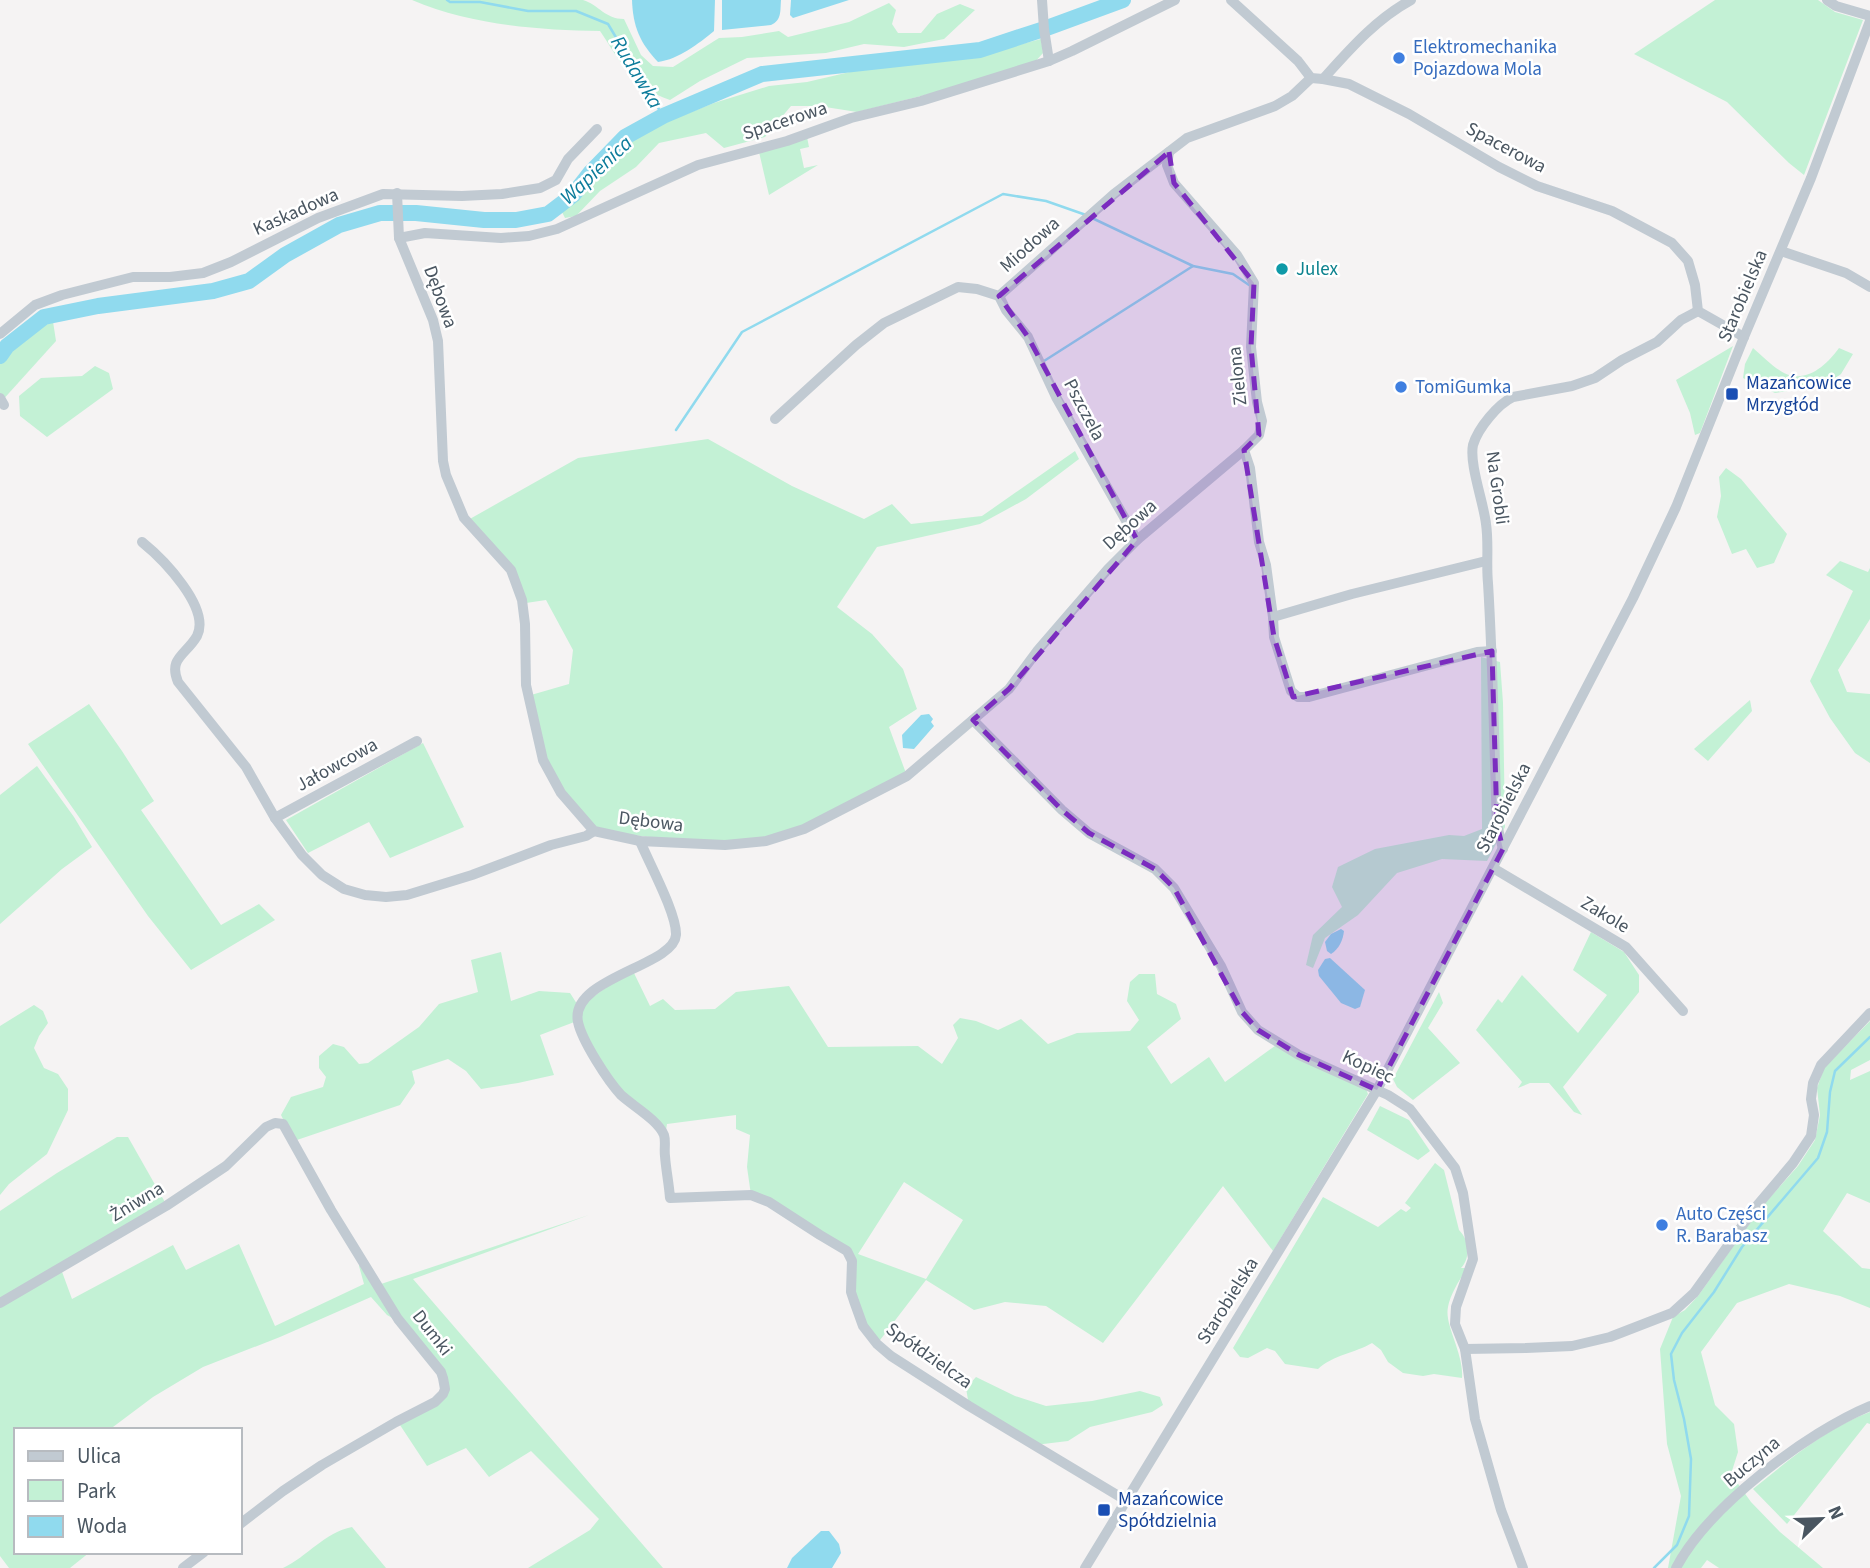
<svg xmlns="http://www.w3.org/2000/svg" width="1870" height="1568" font-family="'Source Sans 3',sans-serif">
<rect width="100%" height="100%" fill="#f5f3f3"/>
<g fill="#c3f1d5" fill-rule="evenodd">
<path d="M412,0H583C599,5 605,19 624,19L641,55L653,66L673,67L719,38L742,37L779,31L788,37L849,22L889,3L896,10L892,24L898,33H921L937,14L960,4L975,10L944,39L904,47L864,44L826,53L747,58L700,81L670,100C633,88 620,61 600,31C537,30 471,25 412,0Z"/>
<path d="M1715,0H1818L1835,12L1863,20L1804,175L1789,163L1727,102L1634,54Z"/>
<path d="M1041,39L1043,53L1034,63L969,84L857,112L819,106H791L765,137L724,148L706,133L659,143L636,167L600,191L576,216L565,218L561,210L574,200L618,152L651,128L714,103L769,86L807,82L867,68L971,57Z"/>
<path d="M807,137L809,147L800,149L804,168L818,165L769,195L759,152Z"/>
<path d="M51,309L56,341L0,403V344Z"/>
<path d="M1733,346L1700,433L1695,435L1690,413L1676,380Z"/>
<path d="M1753,348C1762,356 1773,367 1784,373C1806,384 1827,365 1839,348L1853,354L1841,374L1826,385L1775,393L1743,378L1745,364Z"/>
<path d="M95,366L109,373L113,389L47,437L20,416L19,396L41,378L82,376Z"/>
<path d="M708,439L792,486L864,519L892,504L911,524L982,516L1075,451L1079,459L1026,499L980,524L877,547L837,607L872,634L903,669L917,709L889,727L907,776L804,829L725,845L594,831L563,791L545,759L531,695L569,684L573,650L546,600L526,603L513,568L468,520L578,458Z"/>
<path d="M1726,468L1741,479L1787,534L1774,563L1757,568L1746,549L1732,554L1717,517L1721,496L1719,477Z"/>
<path d="M1840,561L1868,572L1870,568V619L1838,670L1847,692L1870,694V763L1855,753L1830,718L1810,681L1853,591L1826,575Z"/>
<path d="M1481,657L1500,662L1503,703L1505,827L1487,861L1442,859L1397,873L1358,915L1325,938L1313,968L1306,965L1313,935L1342,907L1332,887L1338,867L1375,849L1449,835L1464,836L1482,829Z"/>
<path d="M1750,700L1752,711L1708,761L1694,749Z"/>
<path d="M89,704L122,751L154,801L141,810L221,925L259,904L275,920L191,970L148,916L28,744Z"/>
<path d="M423,743L464,827L390,858L369,822L308,853L286,820Z"/>
<path d="M37,766L74,817L92,847L62,869L0,924V795Z"/>
<path d="M1591,932L1624,952L1639,975V992L1563,1087L1582,1115L1574,1112L1549,1083H1530L1518,1088L1522,1082L1476,1030L1498,999L1502,1003L1522,975L1578,1033L1607,995L1573,970Z"/>
<path d="M501,952L511,1001L539,991L570,993L579,1007L632,969L650,1006L663,999L675,1010L715,1009L736,992L789,986L828,1047L918,1046L942,1064L958,1038L953,1025L960,1018L976,1021L998,1030L1021,1019L1048,1044L1077,1033L1130,1031L1139,1020L1127,1001L1130,982L1139,974H1155L1157,994L1176,1004L1181,1019L1147,1047L1171,1084L1209,1057L1225,1082L1279,1043L1366,1089L1368,1094L1273,1251L1223,1186L1103,1343L1046,1306L1005,1302L974,1310L926,1280L877,1344L863,1326L847,1251L751,1195L747,1167L750,1135L736,1129V1115L667,1124L665,1136L621,1095L577,1021L540,1035L554,1075L518,1083L481,1089L466,1071L448,1059L412,1071L415,1083L400,1105L294,1141L281,1115L291,1097L323,1087L326,1077L319,1068V1056L333,1044L344,1047L359,1064L368,1063L419,1027L439,1004L478,992L471,960ZM904,1182L963,1220L926,1279L858,1254Z"/>
<path d="M1439,992L1443,1003L1428,1028L1460,1063L1413,1100L1397,1087L1393,1079Z"/>
<path d="M34,1005L43,1011L48,1023L39,1036L34,1048L44,1068L58,1074L68,1089V1110L47,1154L9,1184L0,1195V1026Z"/>
<path d="M1870,1021V1060L1851,1070L1850,1080L1870,1071V1203L1847,1193L1823,1231L1862,1268L1870,1269V1308L1840,1296L1789,1284L1737,1303L1701,1352L1715,1405L1734,1424L1738,1452L1731,1474L1751,1502L1780,1532L1823,1568H1719L1707,1560L1701,1568H1668L1681,1496L1667,1444L1660,1349L1673,1317L1685,1310L1698,1296L1759,1210L1798,1166L1815,1140L1820,1115L1817,1088L1824,1068Z"/>
<path d="M1380,1106L1409,1120L1430,1151L1418,1160L1367,1130Z"/>
<path d="M117,1137H128L166,1204L0,1301V1211L57,1173Z"/>
<path d="M1435,1163L1444,1170L1459,1230C1469,1240 1471,1257 1461,1268H1465V1271C1459,1281 1450,1295 1448,1307C1444,1325 1464,1353 1462,1378L1434,1374L1423,1376L1403,1373L1388,1362L1381,1350L1372,1343C1355,1353 1333,1355 1318,1369L1285,1364L1275,1351L1267,1348L1248,1358L1240,1357L1233,1348L1323,1197L1378,1227L1401,1209L1406,1212L1411,1208L1405,1203Z"/>
<path d="M589,1215L413,1279L663,1568H528L590,1530L599,1519L531,1451L489,1477L466,1448L427,1466L400,1425L447,1389L400,1318L381,1284Z"/>
<path d="M239,1244L275,1326L364,1284L359,1266L360,1262L394,1319L387,1315L371,1297L280,1337L203,1367L153,1397L109,1430H16V1552H90L70,1568H9L0,1556V1305L61,1269L72,1299L173,1245L186,1270Z"/>
<path d="M976,1377L1015,1396L1046,1406L1092,1401L1140,1391L1160,1397L1163,1405L1152,1412L1090,1427L1068,1441L1035,1445L969,1406L966,1388Z"/>
<path d="M1870,1412V1424L1867,1423L1787,1524L1753,1489C1789,1460 1826,1428 1870,1412Z"/>
<path d="M352,1527L386,1568H283C307,1557 325,1532 352,1527Z"/>
</g>
<g fill="#90daee">
<path d="M632,0H715L714,31C698,44 679,59 658,62C640,43 633,27 632,0Z"/>
<path d="M722,0H781C780,11 782,20 771,25L722,30Z"/>
<path d="M791,0H849L793,18L790,15Z"/>
<path d="M929,714L933,719L931,722L934,726L914,749L903,748L902,735L921,715Z"/>
<path d="M1341,929L1344,931C1343,940 1339,949 1331,954L1327,951L1325,942L1331,934Z"/>
<path d="M1330,958L1365,990L1360,1007L1355,1009L1341,1003L1319,976L1318,970L1325,959Z"/>
<path d="M821,1531H829L839,1544L841,1553L832,1568H787L792,1558Z"/>
</g>
<g fill="none" stroke-linecap="round" stroke-linejoin="round">
<g stroke="#90daee" stroke-width="2.5">
<path d="M447,0L450,2H480L528,11H576L608,24L663,116"/>
<path d="M1092,218L1193,266L1233,274L1249,285"/>
<path d="M1044,361L1193,266"/>
<path d="M676,430L742,332L1003,194L1046,201L1086,215"/>
<path d="M1654,1568L1677,1545L1689,1516L1691,1459L1684,1419L1674,1380L1671,1354L1682,1333L1714,1292L1742,1247L1818,1158L1827,1132L1830,1092L1835,1071L1870,1037"/>
</g>
<path stroke="#90daee" stroke-width="16" d="M0,356L7,346L44,317L98,306L213,291L249,281L285,255L339,225L380,213H416L484,220H516L548,214L573,195L591,172L625,137L663,116L762,74L980,50L1044,29L1123,0"/>
<g stroke="#c1cad2" stroke-width="10">
<path d="M1042,0L1044,29L1049,61"/>
<path d="M1231,0L1298,61L1311,78L1323,79L1349,84L1409,114L1499,167L1537,186L1612,211L1672,243L1688,261L1695,285L1698,311L1744,337"/>
<path d="M1827,0L1836,6L1870,16"/>
<path d="M1323,79C1350,49 1376,19 1411,0"/>
<path d="M1169,152L1167,165L1174,183L1237,255L1254,283L1251,347L1257,402L1262,421L1259,435L1244,450L1250,468L1259,542L1266,565L1273,617L1352,594L1486,561"/>
<path d="M397,193L399,238L433,320L438,341L443,461L446,475L464,518L511,570L522,600L525,624L526,685L543,760L561,793L594,831L640,841L725,845L766,841L804,829L907,776L1009,689L1038,650L1108,569L1137,540L1244,450"/>
<path d="M399,238L425,233L501,238L529,236L557,229L698,165L787,141L851,118L921,101L1049,61L1072,51L1175,0"/>
<path d="M1781,251L1846,273L1870,287"/>
<path d="M999,296L1006,310L1028,337L1056,397L1137,540"/>
<path d="M0,334L35,305L62,295L133,277H170L203,273L231,262L318,218L383,194L462,196L502,194L540,188L556,180L568,159L597,129"/>
<path d="M0,398L4,405"/>
<path d="M775,419L856,345L884,323L958,287L977,289L999,296L1114,194L1187,138L1275,106L1292,96L1311,78"/>
<path d="M142,542C163,559 211,608 197,636C186,655 168,658 178,682L246,767L275,818L302,855L322,875L344,889L365,895L386,897L407,895L472,875L551,845L586,836L594,831"/>
<path d="M1273,617L1274,637L1291,691L1298,697H1309L1477,652L1492,651"/>
<path d="M973,720L1062,810L1089,833L1155,869L1174,888L1221,966L1242,1012L1258,1030L1299,1055L1388,1095L1410,1109L1455,1168L1463,1193L1473,1259L1456,1307L1455,1324L1465,1349L1475,1419L1501,1510L1523,1568"/>
<path d="M275,818L417,741"/>
<path d="M640,841C649,863 677,914 676,935C674,966 569,978 578,1022C582,1041 608,1081 621,1095C633,1106 658,1120 664,1135C666,1141 664,1149 665,1156C666,1170 669,1184 670,1198L751,1195L769,1202L820,1235L847,1251L852,1261L851,1292L854,1301L863,1326L877,1344L891,1356L969,1406L1127,1501"/>
<path d="M1503,849L1497,825C1494,744 1493,664 1488,583C1486,564 1489,543 1486,524C1484,504 1469,464 1473,445C1478,428 1498,404 1513,397L1572,386L1595,378L1622,360L1657,342L1681,320L1698,311"/>
<path d="M1493,868L1626,947L1683,1011"/>
<path d="M0,1303L166,1206L226,1166L266,1127L275,1123L283,1124L331,1210L398,1319L441,1372L443,1378L445,1389L443,1394L435,1402L396,1422L322,1465L283,1491L240,1524"/>
<path d="M1465,1349L1526,1348L1572,1346L1610,1337L1672,1313L1694,1293L1755,1208L1793,1163L1811,1136L1814,1115L1811,1099L1813,1083L1821,1065L1870,1013"/>
<path d="M183,1568L204,1552"/>
<path d="M1085,1568L1377,1090L1633,598L1676,507L1744,337L1811,178L1870,21"/>
<path d="M1676,1568C1708,1507 1807,1432 1870,1406"/>
</g>
</g>
<path fill="#7b2cbf" fill-opacity="0.2" stroke="#7b2cbf" stroke-width="5" stroke-dasharray="14 9" stroke-linejoin="round" d="M1169,152L1174,183L1254,283L1251,347L1259,435L1244,450L1274,637L1293,697L1492,651L1497,825L1503,849L1377,1090L1299,1055L1258,1030L1242,1012L1174,888L1155,869L1089,833L1062,810L973,720L1009,689L1137,540L1028,337L999,296Z"/>
<g fill="#3f7fe0" stroke="#fff" stroke-width="2.5">
<circle cx="1399" cy="58" r="7"/>
<circle cx="1401" cy="387" r="7"/>
<circle cx="1662" cy="1225" r="7"/>
</g>
<circle fill="#0f9aa8" stroke="#fff" stroke-width="2.5" cx="1282" cy="269" r="7"/>
<g fill="#1a4fb4" stroke="#fff" stroke-width="2.5">
<rect x="1725" y="387" width="14" height="14" rx="3.5"/>
<rect x="1097" y="1503" width="14" height="14" rx="3.5"/>
</g>
<g text-anchor="middle" dominant-baseline="central" stroke-width="5" stroke-linejoin="round" paint-order="stroke">
<g font-size="19" fill="#366cbe" stroke="#fff" text-anchor="start">
<text x="1413" y="47">Elektromechanika<tspan x="1413" dy="22">Pojazdowa Mola</tspan></text>
<text x="1415" y="387">TomiGumka</text>
<text x="1676" y="1214">Auto Części<tspan x="1676" dy="22">R. Barabasz</tspan></text>
</g>
<g font-size="19" fill="#4a5661" stroke="#fff">
<text transform="translate(785 121) rotate(-18)">Spacerowa</text>
<text transform="translate(1506 148) rotate(28)">Spacerowa</text>
<text transform="translate(296 212) rotate(-24)">Kaskadowa</text>
<text transform="translate(1030 245) rotate(-42)">Miodowa</text>
<text transform="translate(1743 296) rotate(-67)">Starobielska</text>
<text transform="translate(440 297) rotate(70)">Dębowa</text>
<text transform="translate(1238 376) rotate(-96)">Zielona</text>
<text transform="translate(1084 410) rotate(62)">Pszczela</text>
<text transform="translate(1497 488) rotate(82)">Na Grobli</text>
<text transform="translate(1130 525) rotate(-42)">Dębowa</text>
<text transform="translate(337 765) rotate(-29)">Jałowcowa</text>
<text transform="translate(1504 808) rotate(-63)">Starobielska</text>
<text transform="translate(651 822) rotate(7)">Dębowa</text>
<text transform="translate(1605 915) rotate(31)">Zakole</text>
<text transform="translate(1368 1067) rotate(25)">Kopiec</text>
<text transform="translate(137 1202) rotate(-31)">Żniwna</text>
<text transform="translate(1228 1301) rotate(-58)">Starobielska</text>
<text transform="translate(432 1333) rotate(52)">Dumki</text>
<text transform="translate(929 1356) rotate(35)">Spółdzielcza</text>
<text transform="translate(1752 1462) rotate(-40)">Buczyna</text>
</g>
<g font-size="19" fill="#0d838f" stroke="#fff" text-anchor="start">
<text x="1296" y="269">Julex</text>
</g>
<g font-size="19" fill="#164399" stroke="#fff" text-anchor="start">
<text x="1746" y="383">Mazańcowice<tspan x="1746" dy="22">Mrzygłód</tspan></text>
<text x="1118" y="1499">Mazańcowice<tspan x="1118" dy="22">Spółdzielnia</tspan></text>
</g>
<g font-size="21" font-style="italic" fill="#0c7c9b" stroke="#fff">
<text transform="translate(637 72) rotate(59)">Rudawka</text>
<text transform="translate(596 170) rotate(-43)">Wapienica</text>
</g>
</g>
<rect x="14" y="1428" width="228" height="126" fill="#ffffff" stroke="#b7bbc0" stroke-width="2"/>
<rect x="28" y="1451" width="35" height="10" fill="#c1cad2" stroke="#b7bbc0" stroke-width="2"/>
<text x="77" y="1463" font-size="21" fill="#4a5661">Ulica</text>
<rect x="28" y="1480" width="35" height="21" fill="#c3f1d5" stroke="#b7bbc0" stroke-width="2"/>
<text x="77" y="1498" font-size="21" fill="#4a5661">Park</text>
<rect x="28" y="1516" width="35" height="21" fill="#90daee" stroke="#b7bbc0" stroke-width="2"/>
<text x="77" y="1533" font-size="21" fill="#4a5661">Woda</text>
<g transform="translate(1821 1519) rotate(67)" stroke="#ffffff" stroke-width="5" paint-order="stroke">
<path d="M0-5L12 26L0 18L-12 26Z" fill="#4a5661"/>
<text y="-10" font-size="19" font-weight="bold" text-anchor="middle" fill="#4a5661">N</text>
</g>
</svg>
